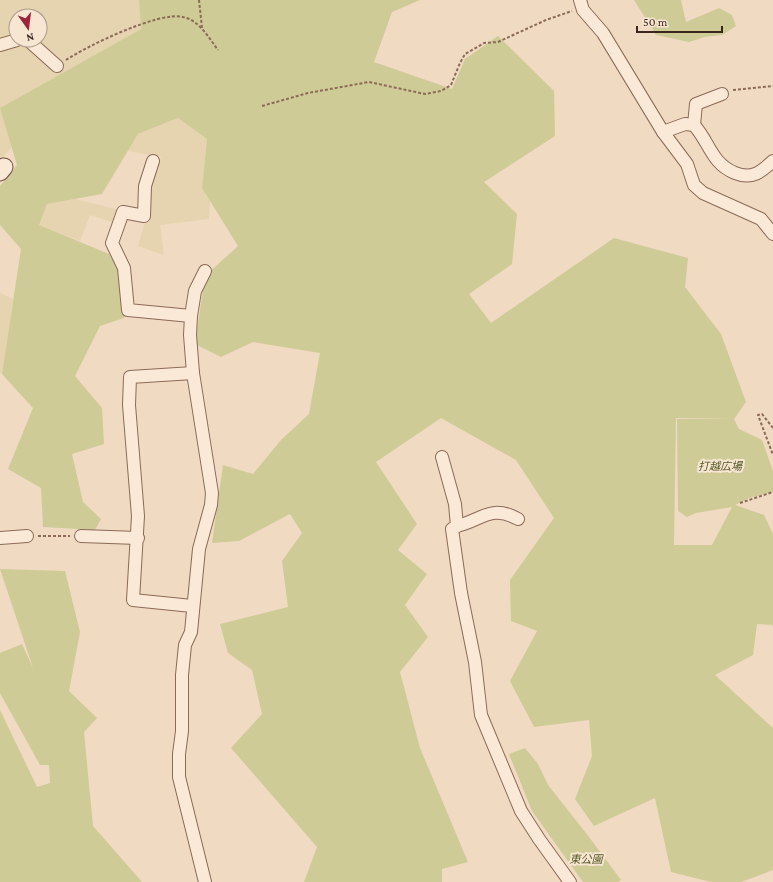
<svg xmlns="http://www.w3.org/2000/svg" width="773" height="882" font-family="'Crimson Pro','Noto Sans JP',serif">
<rect width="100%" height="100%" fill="#f0dac2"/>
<g fill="#e6d3af" fill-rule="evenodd">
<path d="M0,0H139L141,29L0,108L12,147L0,160ZM16,16H40V40H16Z"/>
<path d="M178,118L207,139L202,188L210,201L209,219L160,225L164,255L138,246L146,219L150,185L161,157L128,151L138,134Z"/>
<path d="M75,199L120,210L115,223L90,215L80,241L38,225L47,204Z"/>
<path d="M0,293L13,299L2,374L0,373Z"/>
</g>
<g fill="#cfcb96">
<path d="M139,0H420L392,12L374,62L452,89L465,59L498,36L554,91L555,136L484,182L517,214L512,264L469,294L491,323L614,238L688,258L685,287L721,334L746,402L734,419L676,418L674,545H712L732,507L696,513L687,517L678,511L677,419H734L739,429L762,440L773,471V492L749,498L735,505L764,515L773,534V627L772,625L757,624L753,655L715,675L773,728V870L741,882H711L671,872L655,798L594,826L575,799L592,756L589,720L534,727L510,681L537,631L511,621L510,580L554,518L516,460L441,418L376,462L417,524L398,550L427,574L405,605L428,637L400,672L420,748L468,862L442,869V882H304L317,847L231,748L262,714L252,670L228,653L220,624L288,607L282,561L302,533L290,514L239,541L212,543L223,465L253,474L281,440L309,414L320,353L253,342L221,357L195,344L205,276L238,246L202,188L207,139L178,118L138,134L102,194L47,204L39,225L109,254L131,283L124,318L100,326L75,376L102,408L104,444L72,454L83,502L101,519L95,530L43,527L41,488L8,469L33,408L2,374L21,249L0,225V186L17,165L0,108L141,29Z"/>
<path d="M634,0H681L686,22L719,8L732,15L736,26L722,35L705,37L689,42L656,35Z"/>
<path d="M0,569L65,571L80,632L69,691L97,718L84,732L93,826L142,882H0V710L37,787L50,783L49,765H40L0,693V653L22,644L33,668Z"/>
<path d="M525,748L538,764L548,785L589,837L621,880L618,882H583L532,811L509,754Z"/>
</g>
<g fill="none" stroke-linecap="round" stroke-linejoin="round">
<defs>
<g id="street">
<path d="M580,0L583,10L603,33L663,132L687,164L694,185L703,193L761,219L773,234"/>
<path d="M28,40L57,66"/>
<path d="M0,45L17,40"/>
<path d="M694,125L696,104L722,94"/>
<path d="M663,132L685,124L694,125C710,143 711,163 735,173C752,180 761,172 773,161"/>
<path d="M153,161L145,186L144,216L123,212L112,243L124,268L128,310L191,316"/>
<path d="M205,271L195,291L191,316L190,335L193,373L212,493L211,505L199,549L191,632L185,645L182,675V731L179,754V777L205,882"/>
<path d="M442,457L455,504L457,526L452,529L461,593L475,662L481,715L521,811L539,839L570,882"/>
<path d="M457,526C482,520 491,504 518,519"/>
<path d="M81,536L138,538"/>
<path d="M0,538L27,536"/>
<path d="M192,606L133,600L138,516L129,405L130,377L193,373"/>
</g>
<path id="secondary" d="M0,172L4,167"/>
</defs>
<use href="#street" stroke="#8b6a58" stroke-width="14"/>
<use href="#secondary" stroke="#6d4b3b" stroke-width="19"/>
<g stroke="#8b6a58" stroke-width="2" stroke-dasharray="3 2" stroke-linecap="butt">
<path d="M199,0L202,28"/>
<path d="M66,60C87,46 159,11 183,17C199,20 209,38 218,50"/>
<path d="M733,90L773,86"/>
<path d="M262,106L308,93L369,82L425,94L441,91L451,85L460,63L465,54L484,43L498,42L546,20L572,11"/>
<path d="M773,428L762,414L758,415L773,455"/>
<path d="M740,503L773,492"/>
<path d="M38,536H70"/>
</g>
<use href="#street" stroke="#fae9d6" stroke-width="12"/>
<use href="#secondary" stroke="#fae9d6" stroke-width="17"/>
</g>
<g text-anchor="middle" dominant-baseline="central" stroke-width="4" stroke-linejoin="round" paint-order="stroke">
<g font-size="11" font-style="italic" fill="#545823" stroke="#f7e6d2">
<text x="720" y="466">打越広場</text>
<text x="586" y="859">東公園</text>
</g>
</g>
<g transform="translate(28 28) rotate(166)"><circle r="19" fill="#f7e6d2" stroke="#ab998a"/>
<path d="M0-3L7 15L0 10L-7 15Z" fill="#9d253c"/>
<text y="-6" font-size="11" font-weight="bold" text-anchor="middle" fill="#3a261d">N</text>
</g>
<path d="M637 26v6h85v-6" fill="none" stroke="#3a261d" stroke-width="2"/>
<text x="643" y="26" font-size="12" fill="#3a261d" stroke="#f7e6d2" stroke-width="3" paint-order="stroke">50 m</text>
</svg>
